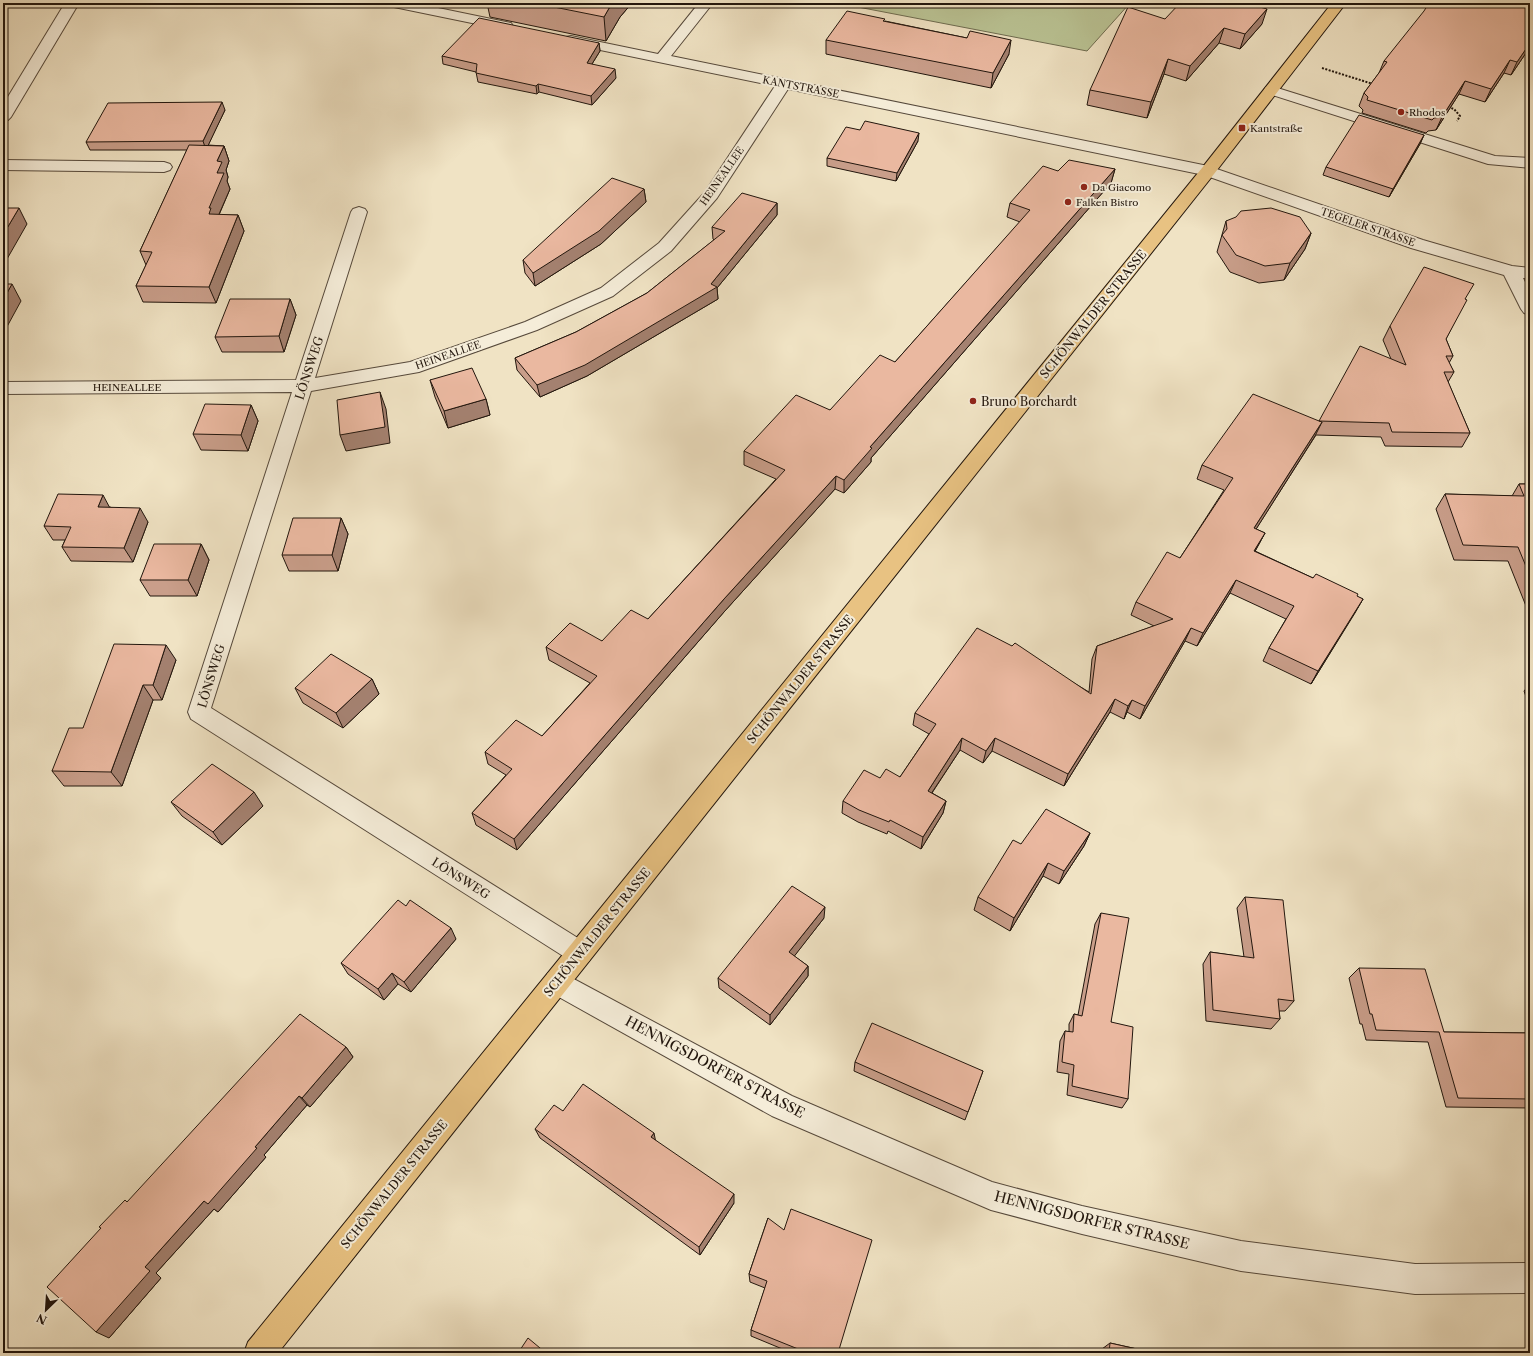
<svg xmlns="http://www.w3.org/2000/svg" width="1533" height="1356" font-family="'Libre Caslon Text',serif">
<rect width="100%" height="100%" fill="#f0e3c4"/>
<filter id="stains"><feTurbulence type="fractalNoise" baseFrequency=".005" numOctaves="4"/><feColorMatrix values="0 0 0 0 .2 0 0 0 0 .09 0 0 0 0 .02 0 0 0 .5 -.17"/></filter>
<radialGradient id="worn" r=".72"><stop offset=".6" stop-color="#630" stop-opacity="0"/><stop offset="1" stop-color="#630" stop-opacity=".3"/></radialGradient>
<path fill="#bac394" stroke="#6e6c50" d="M837,3H1130L1087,51Z"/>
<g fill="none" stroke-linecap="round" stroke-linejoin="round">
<defs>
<g id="minor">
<path d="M65,3H79L11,117L8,120L3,122V105Z"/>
<path d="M387,3H414L506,22L511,23L513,26L511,29L506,30L394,7L389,6Z"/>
<path d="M699,3H713L671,56L1208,166L1423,240L1512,266L1530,268V278H1523L1530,292V315L1524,313L1521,309L1504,275L1411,248L1204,175L788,89L717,198L671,251L613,296L537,330L419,372L311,391L211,708L589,945L593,953L589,961L580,965L571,961L191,719L188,712L292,392L3,394V382L296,380L351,212L353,209L359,207L365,209L367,212L315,378L410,362L525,322L601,288L659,243L705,192L775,86L571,44L566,43L564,40L566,37L571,36L658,54Z"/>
<path d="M1271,86L1495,156L1530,158V168L1488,164L1266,93L1264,90L1266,87Z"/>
<path d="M3,160L164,162L170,164L172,167L170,170L164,172L3,170Z"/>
<path d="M557,970L792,1096L992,1182L1082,1206L1241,1241L1415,1264L1530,1263V1293L1415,1294L1241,1271L1082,1234L991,1210L772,1116L548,991L544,982L548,973Z"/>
</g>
<path id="major" d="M1332,3H1346L1214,174L278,1353H244L248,1342L1202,168Z"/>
</defs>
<use href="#minor" stroke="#56493b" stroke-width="2"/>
<use href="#major" stroke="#22160d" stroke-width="2"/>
<g stroke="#22160d" stroke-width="2" stroke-dasharray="2 1.5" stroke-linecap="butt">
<path d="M1322,68L1373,84"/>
<path d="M1448,107L1454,109L1460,116L1457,121"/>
</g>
<use href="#minor" fill="#f5edd9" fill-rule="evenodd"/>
<use href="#major" fill="#e8c282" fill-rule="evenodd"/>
</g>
<g fill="#c99e8a" stroke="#22160d">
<path d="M487,3H632L620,17L606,41L490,17Z"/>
<path d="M1165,19L1262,24L1240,49L1219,43L1186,81L1164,74L1147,118L1087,105L1090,90Z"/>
<path d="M885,21L967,38L1009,54L991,88L826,54V40Z"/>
<path d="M599,43L600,51L592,64L616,78L592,105L539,92L537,94L478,82L476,72L443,64L442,56Z"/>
<path d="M1530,47L1511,75L1504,73L1485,102L1459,94L1436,130L1428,131L1426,133L1362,113L1363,110L1359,106L1364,93L1379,73L1384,61Z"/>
<path d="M225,110L208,145L224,146L229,161L226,170L228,177L227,181L230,189L219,215H238L244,231L216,303L143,302L136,286L146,265L140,251L187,150H90L86,142Z"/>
<path d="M1424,135L1420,144L1389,197L1323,175L1326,167Z"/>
<path d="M918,141L896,181L827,166V158Z"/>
<path d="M1115,169L1111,183L871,458V462L844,493L835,489L724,612L517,850L476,825L472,813L506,775L488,764L485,752L542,736L590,683L549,660L546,647L602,641L648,619L776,479L744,465V451L830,410L895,362L1020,222L1007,217L1010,203L1058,171Z"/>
<path d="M644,189L646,202L601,244L535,286L525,273L523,260Z"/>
<path d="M777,203V215L717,288L718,299L587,376L540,397L517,370L515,358L576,332L647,293L714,240L713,239L712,227Z"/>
<path d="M1226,221L1311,233L1305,249L1284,280L1259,283L1230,272L1217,252Z"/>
<path d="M290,299L296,315L284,352H222L215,337Z"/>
<path d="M1466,299L1446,339L1453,356L1449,363L1454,372L1448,382L1470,433L1462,447L1385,446L1381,437L1316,435L1256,529L1265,533L1255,551L1313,578L1363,599L1311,684L1263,661L1269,648L1286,619L1230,593L1197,646L1185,641L1140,719L1127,712L1124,719L1110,712L1064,786L992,751L983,763L960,750L932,793L946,801L943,813L921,849L888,831L887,834L858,822L842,813L843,801L880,778L900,777L929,734L913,725L915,713L1012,646L1089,692L1092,659L1097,646L1154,626L1131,615L1136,602L1180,558L1224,490L1197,479L1202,465L1319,421L1391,359L1383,340L1390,326Z"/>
<path d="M430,380L486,399L490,415L448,428L435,397Z"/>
<path d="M251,405L258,421L248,451L201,450L193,434Z"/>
<path d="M1519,484H1530V616L1508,561L1454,560L1436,509L1445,494L1512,496Z"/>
<path d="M110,507L148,522L133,562L71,561L62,547L65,540H53L44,526Z"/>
<path d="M341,518L348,534L338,571H289L282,555Z"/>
<path d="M201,544L209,560L197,596H150L140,580Z"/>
<path d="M176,660L162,700H153L122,786H64L52,771L83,728Z"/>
<path d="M372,679L379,694L343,728L303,703L295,688Z"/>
<path d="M1530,684V708L1524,691Z"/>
<path d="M171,802L263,806L222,845L182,816Z"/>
<path d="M1090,833L1084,846L1059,884L1043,876L1010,931L974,910L978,897L1021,844Z"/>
<path d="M1245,897L1294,1001L1285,1011H1279L1280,1019L1271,1029L1206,1021L1203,964L1210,952L1244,957L1237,908Z"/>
<path d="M1101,913L1111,1022L1128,1099L1122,1108L1067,1095L1069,1074L1057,1072L1060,1041L1065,1031L1069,1032V1024L1074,1014L1078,1015L1095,924Z"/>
<path d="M824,918L794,956L808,966V976L770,1025L719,988L718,978Z"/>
<path d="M456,939L411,992L398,984L384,1000L348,974L341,963Z"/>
<path d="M1359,968L1444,1032L1530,1033V1108L1446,1107L1428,1042L1366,1040L1362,1024H1360L1349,978Z"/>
<path d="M346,1047L353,1057L310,1107L307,1105L264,1155L266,1157L218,1212L214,1209L156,1273L161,1278L109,1338L101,1228L128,1202Z"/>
<path d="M855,1062L983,1071L965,1120L854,1071Z"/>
<path d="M563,1111L655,1140L734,1203L700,1255L540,1138L535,1129Z"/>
<path d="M768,1218L838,1353H792L751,1336V1330L765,1288L750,1282L749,1274Z"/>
<path d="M1110,1343L1155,1353H1102V1349Z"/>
</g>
<g fill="#a48170" stroke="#22160d">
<path d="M3,3H10L3,13Z"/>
<path d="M612,3H632L620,17L606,41L604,17Z"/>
<path d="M1267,9L1262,24L1240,49L1245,34Z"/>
<path d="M1224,28L1219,43L1186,81L1190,66Z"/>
<path d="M1011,40L1009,54L991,88L993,73Z"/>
<path d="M599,43L600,51L587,72V63Z"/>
<path d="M1530,43V47L1511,75L1517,62Z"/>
<path d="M1168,59L1164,74L1147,118L1151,102Z"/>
<path d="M1510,60L1504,73L1485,102L1491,89Z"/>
<path d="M615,69L616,78L592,105L591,96Z"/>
<path d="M1465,81L1459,94L1436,130L1442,117Z"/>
<path d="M538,84L539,92L537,94L536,86Z"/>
<path d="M222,102L225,110L206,150L203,141Z"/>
<path d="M919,133L918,141L896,181L897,173Z"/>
<path d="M1424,135L1420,144L1389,197L1393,189Z"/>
<path d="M224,146L229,161L226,170L228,177L227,181L230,189L216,221L209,214V208L217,173V161Z"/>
<path d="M1115,169L1111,183L871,458V462L844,493V480L870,447Z"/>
<path d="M644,189L646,202L601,244L535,286L533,273Z"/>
<path d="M777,203V215L717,288L718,299L587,376L540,397L537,385L711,284Z"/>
<path d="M19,208L27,224L3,266V235Z"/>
<path d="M238,215L244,231L216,303L209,287Z"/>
<path d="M1311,233L1305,249L1284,280L1290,263Z"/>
<path d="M12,284L21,301L3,334V300Z"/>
<path d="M290,299L296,315L284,352L279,336Z"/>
<path d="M380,392L386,409L390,443L346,451L340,435Z"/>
<path d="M486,399L490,415L448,428L444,411Z"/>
<path d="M251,405L258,421L248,451L241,435Z"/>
<path d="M1322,422L1315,436L1248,542L1254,528Z"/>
<path d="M836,476L835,489L724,612L517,850L514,839L724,599Z"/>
<path d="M103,495L111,510L98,507Z"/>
<path d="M140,508L148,522L133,562L124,548Z"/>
<path d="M341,518L348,534L338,571L332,555Z"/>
<path d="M1265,533L1258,546L1248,564L1254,551Z"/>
<path d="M201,544L209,560L197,596L188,580Z"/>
<path d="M1236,580L1230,593L1197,646L1203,633Z"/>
<path d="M1363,599L1355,613L1311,684L1318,671Z"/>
<path d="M1191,628L1185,641L1140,719L1145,706Z"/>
<path d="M166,645L176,660L162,700L153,685Z"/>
<path d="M372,679L379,694L343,728L336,713Z"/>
<path d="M143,685L153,700L122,786L111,772Z"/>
<path d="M1115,699L1110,712L1064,786L1068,774Z"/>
<path d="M1132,700L1127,712L1124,719L1128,706Z"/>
<path d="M962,738L960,750L925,803L928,791Z"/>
<path d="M995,738L992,751L983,763L986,751Z"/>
<path d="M254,792L263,806L222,845L213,832Z"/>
<path d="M946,801L943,813L921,849L923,837Z"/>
<path d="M1090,833L1084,846L1059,884L1064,871Z"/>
<path d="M1048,863L1043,876L1010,931L1014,918Z"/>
<path d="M825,907L824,918L789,963V952Z"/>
<path d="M451,928L456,939L411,992L404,982Z"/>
<path d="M808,966V976L770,1025V1015Z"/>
<path d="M392,973L398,984L384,1000L378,989Z"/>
<path d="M346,1047L353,1057L310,1107L302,1098Z"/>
<path d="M299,1096L307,1105L264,1155L266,1157L218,1212L214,1209L156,1273L161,1278L109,1338L96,1332L145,1267L204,1201L255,1147Z"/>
<path d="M654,1133L656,1143L651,1137Z"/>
<path d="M734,1194V1203L700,1255L699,1247Z"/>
</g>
<g fill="#eab8a0" stroke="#22160d">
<path d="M534,3H612L604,17Z"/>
<path d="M1180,3H1246L1267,9L1245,34L1224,28L1190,66L1168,59L1151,102L1090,90L1128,7L1165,19Z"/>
<path d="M1429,3H1530V43L1517,62L1510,60L1491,89L1465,81L1442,117L1434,118L1432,120L1367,100L1368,97L1364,93L1387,62L1384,61L1424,11Z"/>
<path d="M847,11L885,19L883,21L967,38L970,31L1011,40L993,73L826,40Z"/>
<path d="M479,18L599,43L587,63L615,69L591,96L538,84L536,86L476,73L477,64L442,56Z"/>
<path d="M222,102L203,141L86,142L108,103Z"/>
<path d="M1359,115L1424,135L1393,189L1326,167Z"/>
<path d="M865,121L919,133L897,173L827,158L846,127L860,130Z"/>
<path d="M189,145L224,146L217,161L222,162L217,173H224L209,208H211L209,214L238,215L209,287L136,286L152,252L140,251Z"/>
<path d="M1069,160L1115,169L870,447L872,448L844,480L836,476L724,599L514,839L472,813L512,769L485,752L516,720L542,736L597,676L546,647L570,623L602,641L631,610L648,619L785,470L744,451L796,395L830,410L880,355L895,362L1030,210L1010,203L1043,166L1058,171Z"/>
<path d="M612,178L644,189L599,231L533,273L523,260Z"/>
<path d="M742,193L777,203L711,284L717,287L585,365L537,385L515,358L576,332L647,293L725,231L712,227Z"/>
<path d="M3,208H19L3,235Z"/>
<path d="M1271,208L1300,217L1311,233L1290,263L1265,266L1236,255L1222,235L1227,229L1226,221L1236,217L1241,211Z"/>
<path d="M1424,267L1474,284L1465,299L1467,300L1446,339L1453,356H1446L1454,372H1444L1470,433L1392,432L1389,423L1319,421L1322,422L1254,528L1265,533L1254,551L1313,578L1316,574L1358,594L1357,596L1363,599L1318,671L1269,648L1294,606L1236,580L1203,633L1191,628L1145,706L1132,700L1128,706L1115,699L1068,774L995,738L986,751L962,738L928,791L946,801L923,837L890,820L889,822L859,810L843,801L864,770L880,778L886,769L900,777L936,724L915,713L977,628L1012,646L1015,643L1091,694L1097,646L1173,619L1136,602L1167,552L1180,558L1233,478L1202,465L1253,394L1319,421L1360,346L1406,365L1390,326Z"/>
<path d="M3,284H12L3,300Z"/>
<path d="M230,299H290L279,336L215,337Z"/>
<path d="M472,368L486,399L444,411L430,380Z"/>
<path d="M380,392L385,427L340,435L337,400Z"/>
<path d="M205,404L251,405L241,435L193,434Z"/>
<path d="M1519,484H1530V576L1518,547L1463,545L1445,494L1524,496Z"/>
<path d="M58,494L103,495L98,507L140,508L124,548L62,547L71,527L44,526Z"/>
<path d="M293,518H341L332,555H282Z"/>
<path d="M154,544H201L188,580H140Z"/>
<path d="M114,644L166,645L153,685H143L111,772L52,771L69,728H83Z"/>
<path d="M331,654L372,679L336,713L295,688Z"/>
<path d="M212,764L254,792L213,832L171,802Z"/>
<path d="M1046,809L1090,833L1064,871L1048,863L1014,918L978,897L1013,840L1021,844Z"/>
<path d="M792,886L825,907L789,952L808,966L770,1015L718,978Z"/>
<path d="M1245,897L1283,900L1294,1001L1278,999L1280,1019L1213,1010L1210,952L1254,958Z"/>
<path d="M398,900L406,906L410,900L451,928L404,982L392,973L378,989L341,963Z"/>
<path d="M1101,913L1129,918L1111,1022L1133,1027L1128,1099L1072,1086L1074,1065L1062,1062L1065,1031L1073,1032L1074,1014L1082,1016Z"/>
<path d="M1359,968L1425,969L1444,1032L1530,1033V1099L1458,1098L1439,1032L1376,1030L1372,1014H1370Z"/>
<path d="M300,1014L346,1047L302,1098L299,1096L255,1147L257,1148L208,1204L204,1201L145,1267L150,1271L96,1332L47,1287L101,1228L99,1227L125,1200L127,1202Z"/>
<path d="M872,1023L983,1071L968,1112L855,1062Z"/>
<path d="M583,1084L654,1133L651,1137L734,1194L699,1247L535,1129L554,1105L563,1111Z"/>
<path d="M791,1209L872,1240L838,1353H808L751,1330L767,1281L749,1274L768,1218L784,1230Z"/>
<path d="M528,1338L546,1353H518Z"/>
<path d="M1110,1343L1155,1353H1109Z"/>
</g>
<g fill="#8f2418" stroke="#f5edd9" stroke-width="1.5">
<circle cx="1401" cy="112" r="4"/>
<rect x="1238" y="124" width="8" height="8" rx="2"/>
<circle cx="1084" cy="187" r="4"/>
<circle cx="1068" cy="202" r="4"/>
<circle cx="973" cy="401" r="4"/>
</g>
<g text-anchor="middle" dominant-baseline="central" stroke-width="4" stroke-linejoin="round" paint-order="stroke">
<g font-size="10" fill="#22160d" stroke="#f5edd9">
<text transform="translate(801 87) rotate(11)">KANTSTRASSE</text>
<text transform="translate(722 176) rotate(-55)">HEINEALLEE</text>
<text transform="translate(1368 227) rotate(19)">TEGELER STRASSE</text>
<text transform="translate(448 355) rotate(-19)">HEINEALLEE</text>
<text x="127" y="387">HEINEALLEE</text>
</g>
<g font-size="10" fill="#22160d" stroke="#f5edd9" text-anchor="start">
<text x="1409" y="112">Rhodos</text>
<text x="1250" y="128">Kantstraße</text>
<text x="1092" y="187">Da Giacomo</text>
<text x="1076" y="202">Falken Bistro</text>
</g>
<g font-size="12" fill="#22160d" stroke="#f5edd9">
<text transform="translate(1093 314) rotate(-51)">SCHÖNWALDER STRASSE</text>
<text transform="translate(309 368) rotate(-72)">LÖNSWEG</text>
<text transform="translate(211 676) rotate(-73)">LÖNSWEG</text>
<text transform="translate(800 679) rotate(-51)">SCHÖNWALDER STRASSE</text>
<text transform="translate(461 878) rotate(32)">LÖNSWEG</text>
<text transform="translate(597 932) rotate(-51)">SCHÖNWALDER STRASSE</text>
<text transform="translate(394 1184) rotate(-51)">SCHÖNWALDER STRASSE</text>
</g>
<g font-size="12" fill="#22160d" stroke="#f5edd9" text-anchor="start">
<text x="981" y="401">Bruno Borchardt</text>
</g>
<g font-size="14" fill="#22160d" stroke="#f5edd9">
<text transform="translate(715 1067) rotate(28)">HENNIGSDORFER STRASSE</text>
<text transform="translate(1092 1220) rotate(14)">HENNIGSDORFER STRASSE</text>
</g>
</g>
<rect width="1533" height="1356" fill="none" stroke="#f0e3c4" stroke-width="16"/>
<rect x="4" y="4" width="1525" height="1348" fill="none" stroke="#22160d" stroke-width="2"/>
<rect x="8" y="8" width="1517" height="1340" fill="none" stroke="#22160d"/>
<g transform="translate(46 1310) rotate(205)" stroke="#f5edd9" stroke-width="3" paint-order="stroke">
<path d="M0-3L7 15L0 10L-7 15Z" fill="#22160d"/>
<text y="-6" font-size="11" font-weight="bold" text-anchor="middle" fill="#22160d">N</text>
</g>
<rect width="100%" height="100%" filter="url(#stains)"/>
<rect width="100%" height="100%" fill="url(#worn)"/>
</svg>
